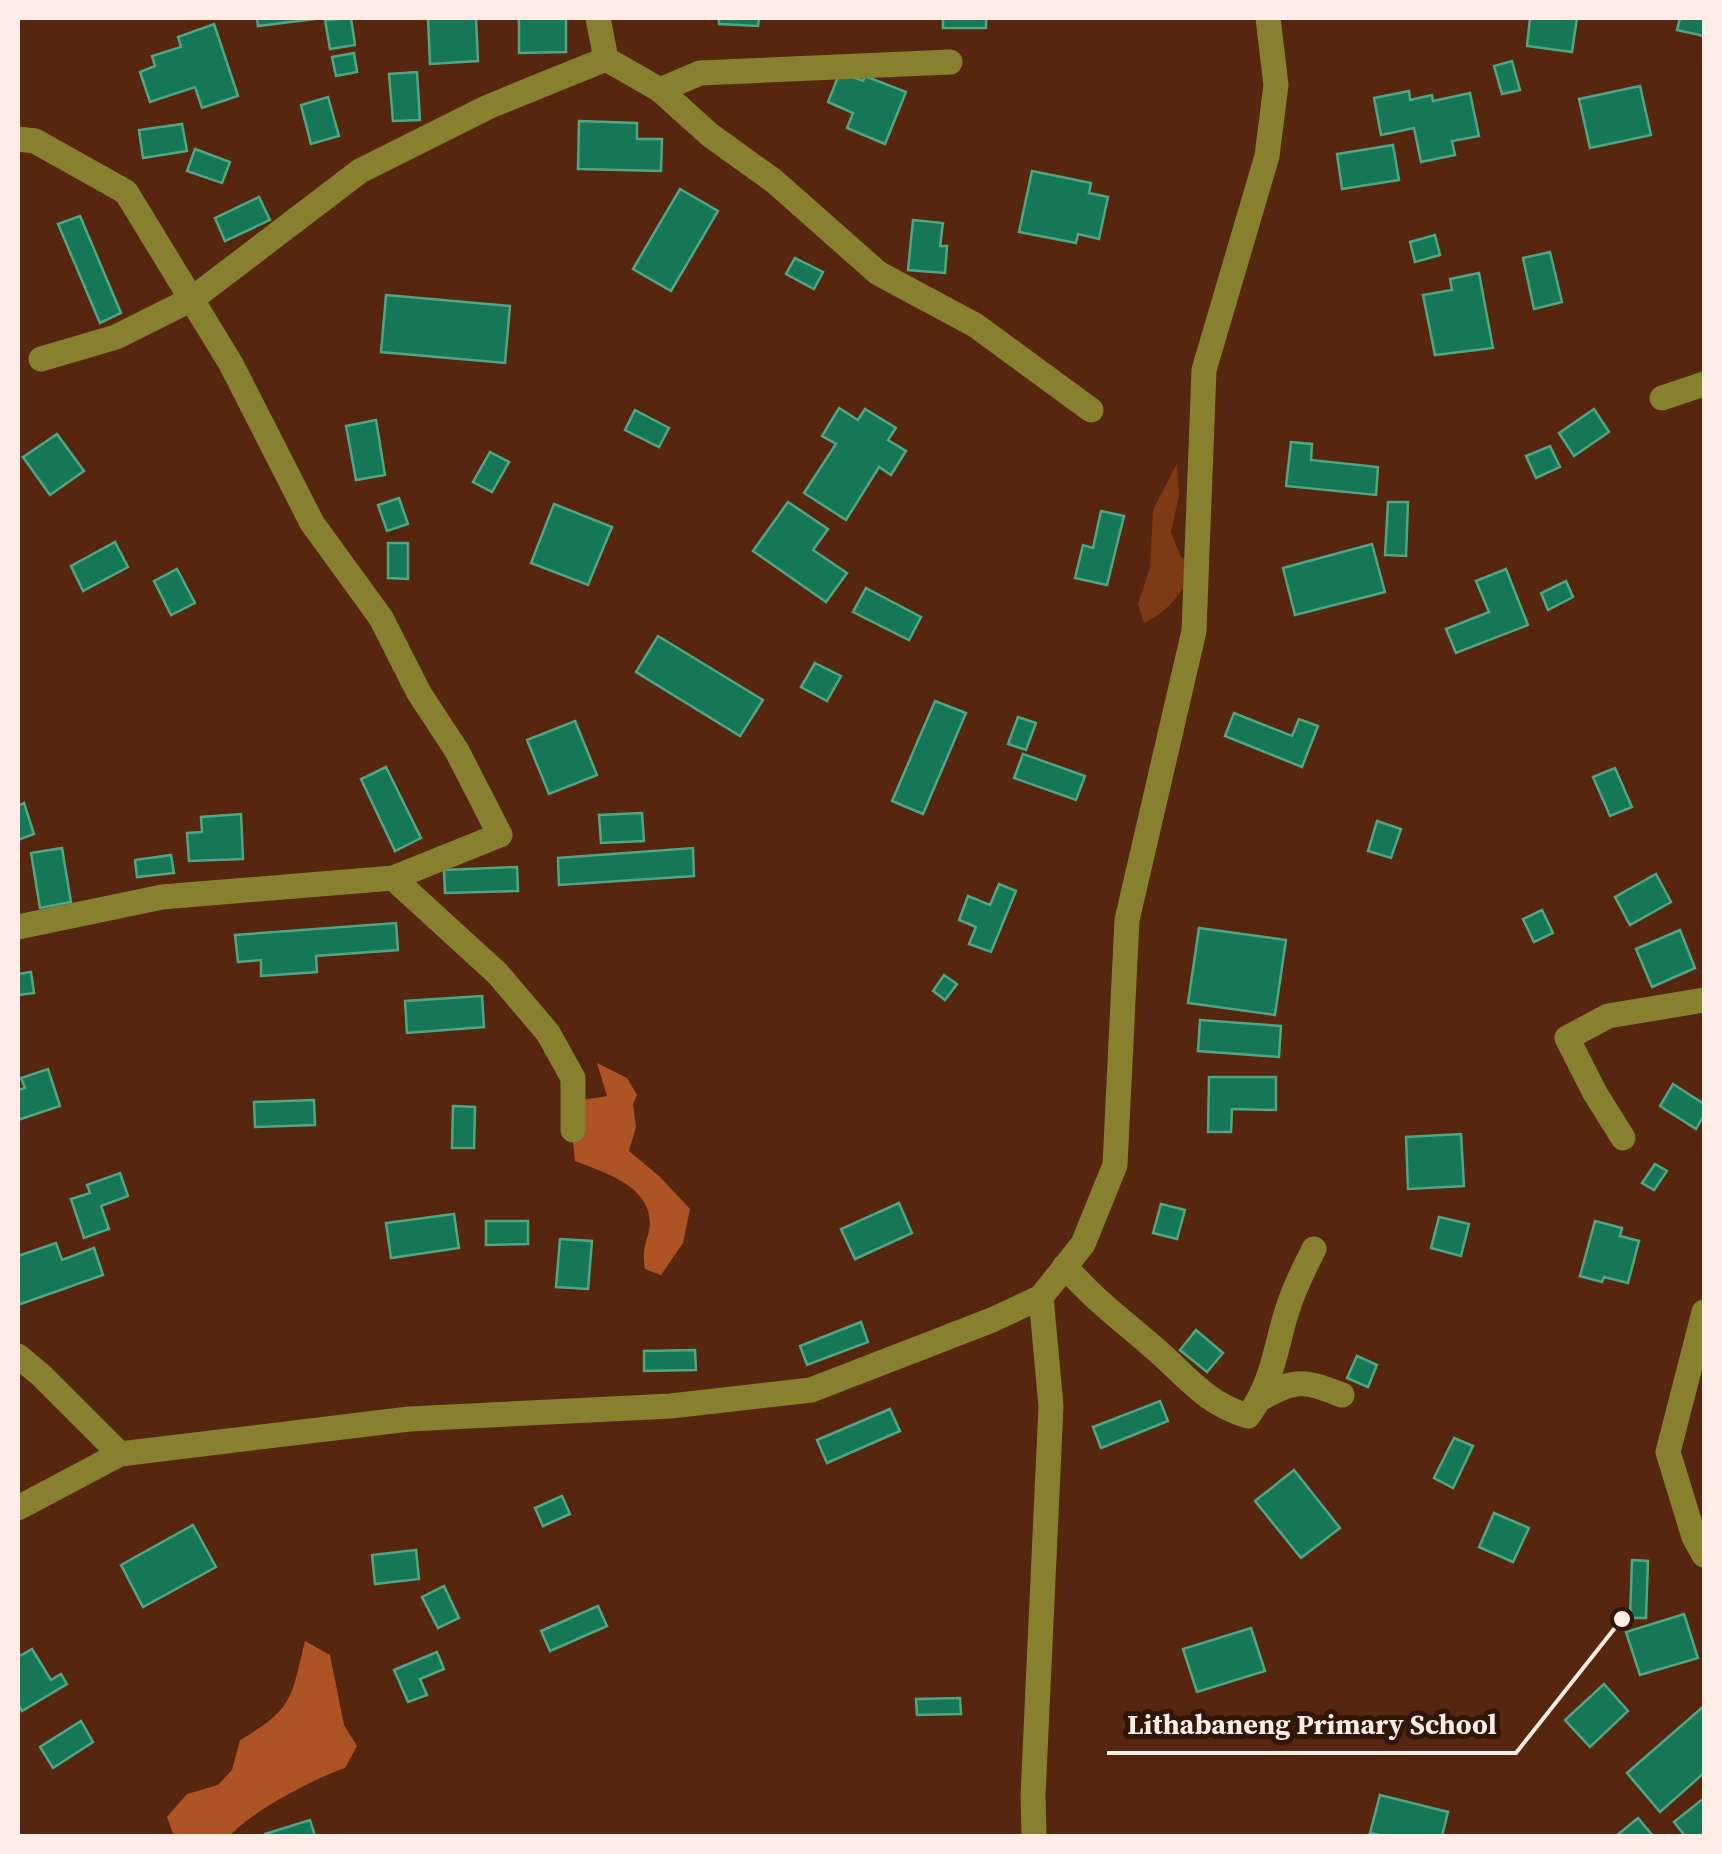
<svg xmlns="http://www.w3.org/2000/svg" width="1722" height="1854" font-family="'Source Serif 4',serif">
<rect width="100%" height="100%" fill="#56260e"/>
<path fill="#7e3915" d="M1177,463L1179,495L1171,532L1181,557L1194,565C1186,590 1168,612 1144,623L1138,604L1150,568L1153,510Z"/>
<g fill="#ae5324">
<path d="M597,1063L627,1078L637,1095L633,1104L636,1127L629,1151L660,1177L690,1209L683,1243L661,1275L645,1269C642,1251 645,1247 649,1231C657,1188 606,1173 575,1161L573,1141L582,1100L607,1096Z"/>
<path d="M305,1641L330,1655L344,1725L357,1746L345,1768C317,1777 248,1813 230,1836H174L167,1817L187,1794L218,1785L232,1770L240,1740C294,1709 291,1698 305,1641Z"/>
</g>
<g fill="#167757" stroke="#50a684" stroke-width="2.5">
<path d="M257,18H323L258,26Z"/>
<path d="M351,18L355,45L330,49L325,20Z"/>
<path d="M428,18H476L478,61L430,64Z"/>
<path d="M519,18H566V52L519,53Z"/>
<path d="M719,18H759L758,26L719,24Z"/>
<rect x="943" y="18" width="43" height="10"/>
<path d="M1530,18H1577L1572,52L1527,46Z"/>
<path d="M1680,18H1704V36L1677,30Z"/>
<path d="M214,24L238,96L202,108L195,87L150,102L140,72L155,66L152,56L181,47L178,37Z"/>
<path d="M354,53L357,72L336,76L332,57Z"/>
<path d="M1512,61L1520,90L1502,94L1494,66Z"/>
<path d="M417,72L420,120L393,121L389,74Z"/>
<path d="M840,72L863,81L865,76L906,92L885,144L847,128L853,113L828,102Z"/>
<path d="M1640,86L1651,135L1590,148L1579,99Z"/>
<path d="M1409,91L1410,100L1432,95L1433,101L1470,93L1479,136L1452,141L1455,155L1421,162L1414,128L1381,135L1374,98Z"/>
<path d="M328,97L339,136L311,144L301,105Z"/>
<path d="M579,121L637,123V139H662L661,171L578,169Z"/>
<path d="M182,124L187,151L143,158L139,130Z"/>
<path d="M1393,145L1399,180L1342,189L1337,154Z"/>
<path d="M195,149L230,162L222,183L187,171Z"/>
<path d="M1032,171L1091,183L1089,193L1108,197L1099,239L1078,234L1076,243L1019,232Z"/>
<path d="M680,189L718,211L671,291L633,269Z"/>
<path d="M259,197L270,220L225,241L215,218Z"/>
<path d="M80,216L121,313L100,323L58,224Z"/>
<path d="M913,220L943,223L940,246H947L945,273L908,270Z"/>
<path d="M1435,235L1440,255L1415,262L1410,242Z"/>
<path d="M1550,252L1562,302L1534,309L1523,258Z"/>
<path d="M795,258L823,272L814,289L786,274Z"/>
<path d="M1479,273L1493,348L1435,355L1423,295L1452,290L1450,279Z"/>
<path d="M386,295L510,306L505,363L381,352Z"/>
<path d="M839,408L858,420L865,409L896,428L888,440L906,451L891,475L879,467L846,520L804,493L836,444L822,436Z"/>
<path d="M1594,409L1609,432L1574,456L1559,433Z"/>
<path d="M635,410L669,428L659,447L625,430Z"/>
<path d="M376,420L385,475L356,480L346,426Z"/>
<path d="M57,434L84,471L50,495L23,457Z"/>
<path d="M1291,442L1312,444L1311,460L1378,467L1376,495L1286,486Z"/>
<path d="M1550,446L1560,467L1536,478L1526,456Z"/>
<path d="M490,452L509,462L492,492L473,482Z"/>
<path d="M399,498L408,524L387,531L378,505Z"/>
<path d="M788,502L828,529L813,550L847,573L826,602L753,551Z"/>
<path d="M1388,502H1408L1406,556L1385,555Z"/>
<path d="M554,504L612,527L588,585L531,563Z"/>
<path d="M1101,511L1124,516L1107,585L1075,578L1083,545L1093,548Z"/>
<path d="M115,542L128,567L83,591L71,566Z"/>
<path d="M388,543H408V579L388,578Z"/>
<path d="M1372,544L1385,592L1295,615L1283,568Z"/>
<path d="M177,569L195,603L171,615L154,581Z"/>
<path d="M1506,569L1528,625L1456,653L1446,629L1489,612L1476,581Z"/>
<path d="M1566,581L1573,597L1548,610L1541,593Z"/>
<path d="M866,588L921,617L909,640L853,612Z"/>
<path d="M658,636L763,700L740,736L636,672Z"/>
<path d="M815,663L841,676L827,701L801,687Z"/>
<path d="M935,701L966,713L923,814L892,801Z"/>
<path d="M1234,713L1292,736L1299,719L1318,726L1302,767L1225,736Z"/>
<path d="M1018,717L1036,723L1026,750L1008,744Z"/>
<path d="M575,721L597,775L549,794L527,740Z"/>
<path d="M1023,754L1085,776L1076,800L1014,778Z"/>
<path d="M386,767L421,838L395,851L361,779Z"/>
<path d="M1615,768L1632,807L1610,816L1593,777Z"/>
<path d="M24,803L34,834L18,840V806Z"/>
<path d="M642,813L644,841L601,843L599,815Z"/>
<path d="M241,814L243,859L189,861L187,833L202,832L201,817Z"/>
<path d="M1377,821L1401,829L1391,858L1368,851Z"/>
<path d="M62,848L71,902L40,908L31,853Z"/>
<path d="M693,848L694,876L559,885L558,858Z"/>
<path d="M171,855L174,873L137,877L135,860Z"/>
<path d="M517,867L518,891L445,893L444,870Z"/>
<path d="M1656,874L1671,902L1630,925L1615,897Z"/>
<path d="M999,884L1016,891L991,952L969,944L976,927L959,920L968,896L990,905Z"/>
<path d="M1542,910L1553,933L1534,942L1523,919Z"/>
<path d="M396,923L398,950L316,956L317,972L261,976V960L238,962L235,935Z"/>
<path d="M1199,928L1286,940L1275,1015L1188,1003Z"/>
<path d="M1680,930L1695,968L1652,987L1636,949Z"/>
<path d="M31,972L34,993L18,995V974Z"/>
<path d="M944,975L957,984L945,1000L933,991Z"/>
<path d="M482,996L484,1027L407,1033L405,1001Z"/>
<path d="M1200,1020L1281,1026L1279,1057L1198,1051Z"/>
<path d="M48,1069L60,1106L18,1120V1090L25,1088L21,1078Z"/>
<path d="M1209,1077H1276V1110L1232,1109L1231,1132H1208Z"/>
<path d="M1673,1084L1704,1104V1115L1696,1129L1660,1106Z"/>
<path d="M314,1100L315,1125L255,1127L254,1102Z"/>
<path d="M453,1106L475,1107L474,1148H452Z"/>
<path d="M1461,1134L1464,1186L1408,1189L1406,1137Z"/>
<path d="M1655,1164L1667,1171L1654,1190L1642,1183Z"/>
<path d="M120,1173L128,1196L101,1206L109,1229L84,1238L71,1199L90,1193L87,1185Z"/>
<path d="M899,1203L912,1233L855,1259L841,1229Z"/>
<path d="M1161,1204L1185,1210L1177,1239L1153,1233Z"/>
<path d="M454,1214L459,1248L391,1258L386,1223Z"/>
<path d="M1439,1217L1469,1224L1461,1256L1431,1248Z"/>
<path d="M486,1221H528V1244L486,1245Z"/>
<path d="M1595,1221L1622,1228L1620,1236L1639,1241L1628,1283L1604,1277L1602,1282L1580,1276Z"/>
<path d="M560,1239L592,1241L588,1289L556,1287Z"/>
<path d="M56,1243L62,1260L94,1248L103,1275L18,1305V1256Z"/>
<path d="M861,1322L868,1342L807,1365L800,1346Z"/>
<path d="M1196,1330L1223,1353L1207,1372L1180,1350Z"/>
<path d="M695,1350L696,1370L644,1371V1351Z"/>
<path d="M1357,1356L1377,1365L1368,1387L1347,1378Z"/>
<path d="M1160,1401L1168,1421L1101,1448L1093,1427Z"/>
<path d="M890,1409L900,1431L827,1463L817,1440Z"/>
<path d="M1454,1438L1473,1446L1453,1488L1434,1478Z"/>
<path d="M1294,1470L1340,1528L1301,1558L1255,1501Z"/>
<path d="M562,1496L570,1514L543,1526L535,1508Z"/>
<path d="M1494,1513L1529,1528L1513,1562L1479,1547Z"/>
<path d="M193,1525L216,1567L143,1607L121,1565Z"/>
<path d="M416,1550L419,1579L375,1584L372,1555Z"/>
<path d="M1632,1560L1648,1561L1646,1618H1630Z"/>
<path d="M444,1586L459,1618L438,1628L422,1597Z"/>
<path d="M598,1606L607,1626L550,1651L541,1631Z"/>
<path d="M1684,1614L1698,1658L1640,1675L1626,1632Z"/>
<path d="M1251,1628L1265,1671L1197,1692L1183,1649Z"/>
<path d="M32,1649L51,1680L61,1674L67,1684L22,1711L18,1703V1657Z"/>
<path d="M437,1652L444,1669L420,1679L427,1695L408,1702L394,1670Z"/>
<path d="M1604,1684L1628,1711L1590,1747L1565,1720Z"/>
<path d="M960,1698L961,1714L917,1715L916,1699Z"/>
<path d="M1704,1706V1773L1660,1812L1627,1773Z"/>
<path d="M81,1721L93,1742L53,1768L40,1747Z"/>
<path d="M1380,1795L1448,1812L1442,1836H1384L1370,1833Z"/>
<path d="M1704,1798V1836H1685L1674,1822Z"/>
<path d="M1638,1818L1653,1836H1616Z"/>
<path d="M310,1820L315,1836H265V1834Z"/>
</g>
<g fill="none" stroke-linecap="round" stroke-linejoin="round">
<g stroke="#86802f" stroke-width="25">
<path d="M598,18L606,59L660,90L710,135L774,181L878,273L975,325L1091,410"/>
<path d="M660,90L700,73L950,62"/>
<path d="M18,139L35,141L126,192L231,364L312,523L381,618L419,693L457,751L500,835L393,878L162,897L18,927"/>
<path d="M41,359L116,337L192,299L360,171L488,107L606,59"/>
<path d="M1662,398L1704,384"/>
<path d="M393,878L498,974L548,1033L573,1078V1130"/>
<path d="M1623,1138L1595,1093L1567,1038L1608,1016L1704,1000"/>
<path d="M1065,1266C1092,1298 1122,1320 1153,1347C1186,1375 1204,1403 1248,1416C1272,1384 1275,1351 1286,1314C1293,1291 1303,1270 1314,1249"/>
<path d="M1704,1312L1668,1452L1694,1537L1704,1555"/>
<path d="M18,1356L42,1376L120,1454"/>
<path d="M1262,1398C1296,1378 1306,1381 1342,1395"/>
<path d="M18,1508L120,1454L409,1419L671,1406L811,1390L992,1320L1041,1297L1083,1244L1115,1165L1127,920L1194,631L1204,370L1267,156L1276,85L1268,18"/>
<path d="M1034,1836L1033,1796L1051,1406L1041,1297"/>
</g>
</g>
<path fill="none" stroke="#fdede6" stroke-width="4" d="M1622 1619L1516 1753H1107"/>
<circle fill="#fdede6" stroke="#301508" stroke-width="4" cx="1622" cy="1619" r="10"/>
<g font-size="28" text-anchor="middle" font-weight="bold" fill="#fdede6" stroke="#301508" stroke-width="10" stroke-linejoin="round" paint-order="stroke">
<text x="1312" y="1734">Lithabaneng Primary School</text>
</g>
<rect width="1722" height="1854" fill="none" stroke="#fdede6" stroke-width="40"/>
</svg>
